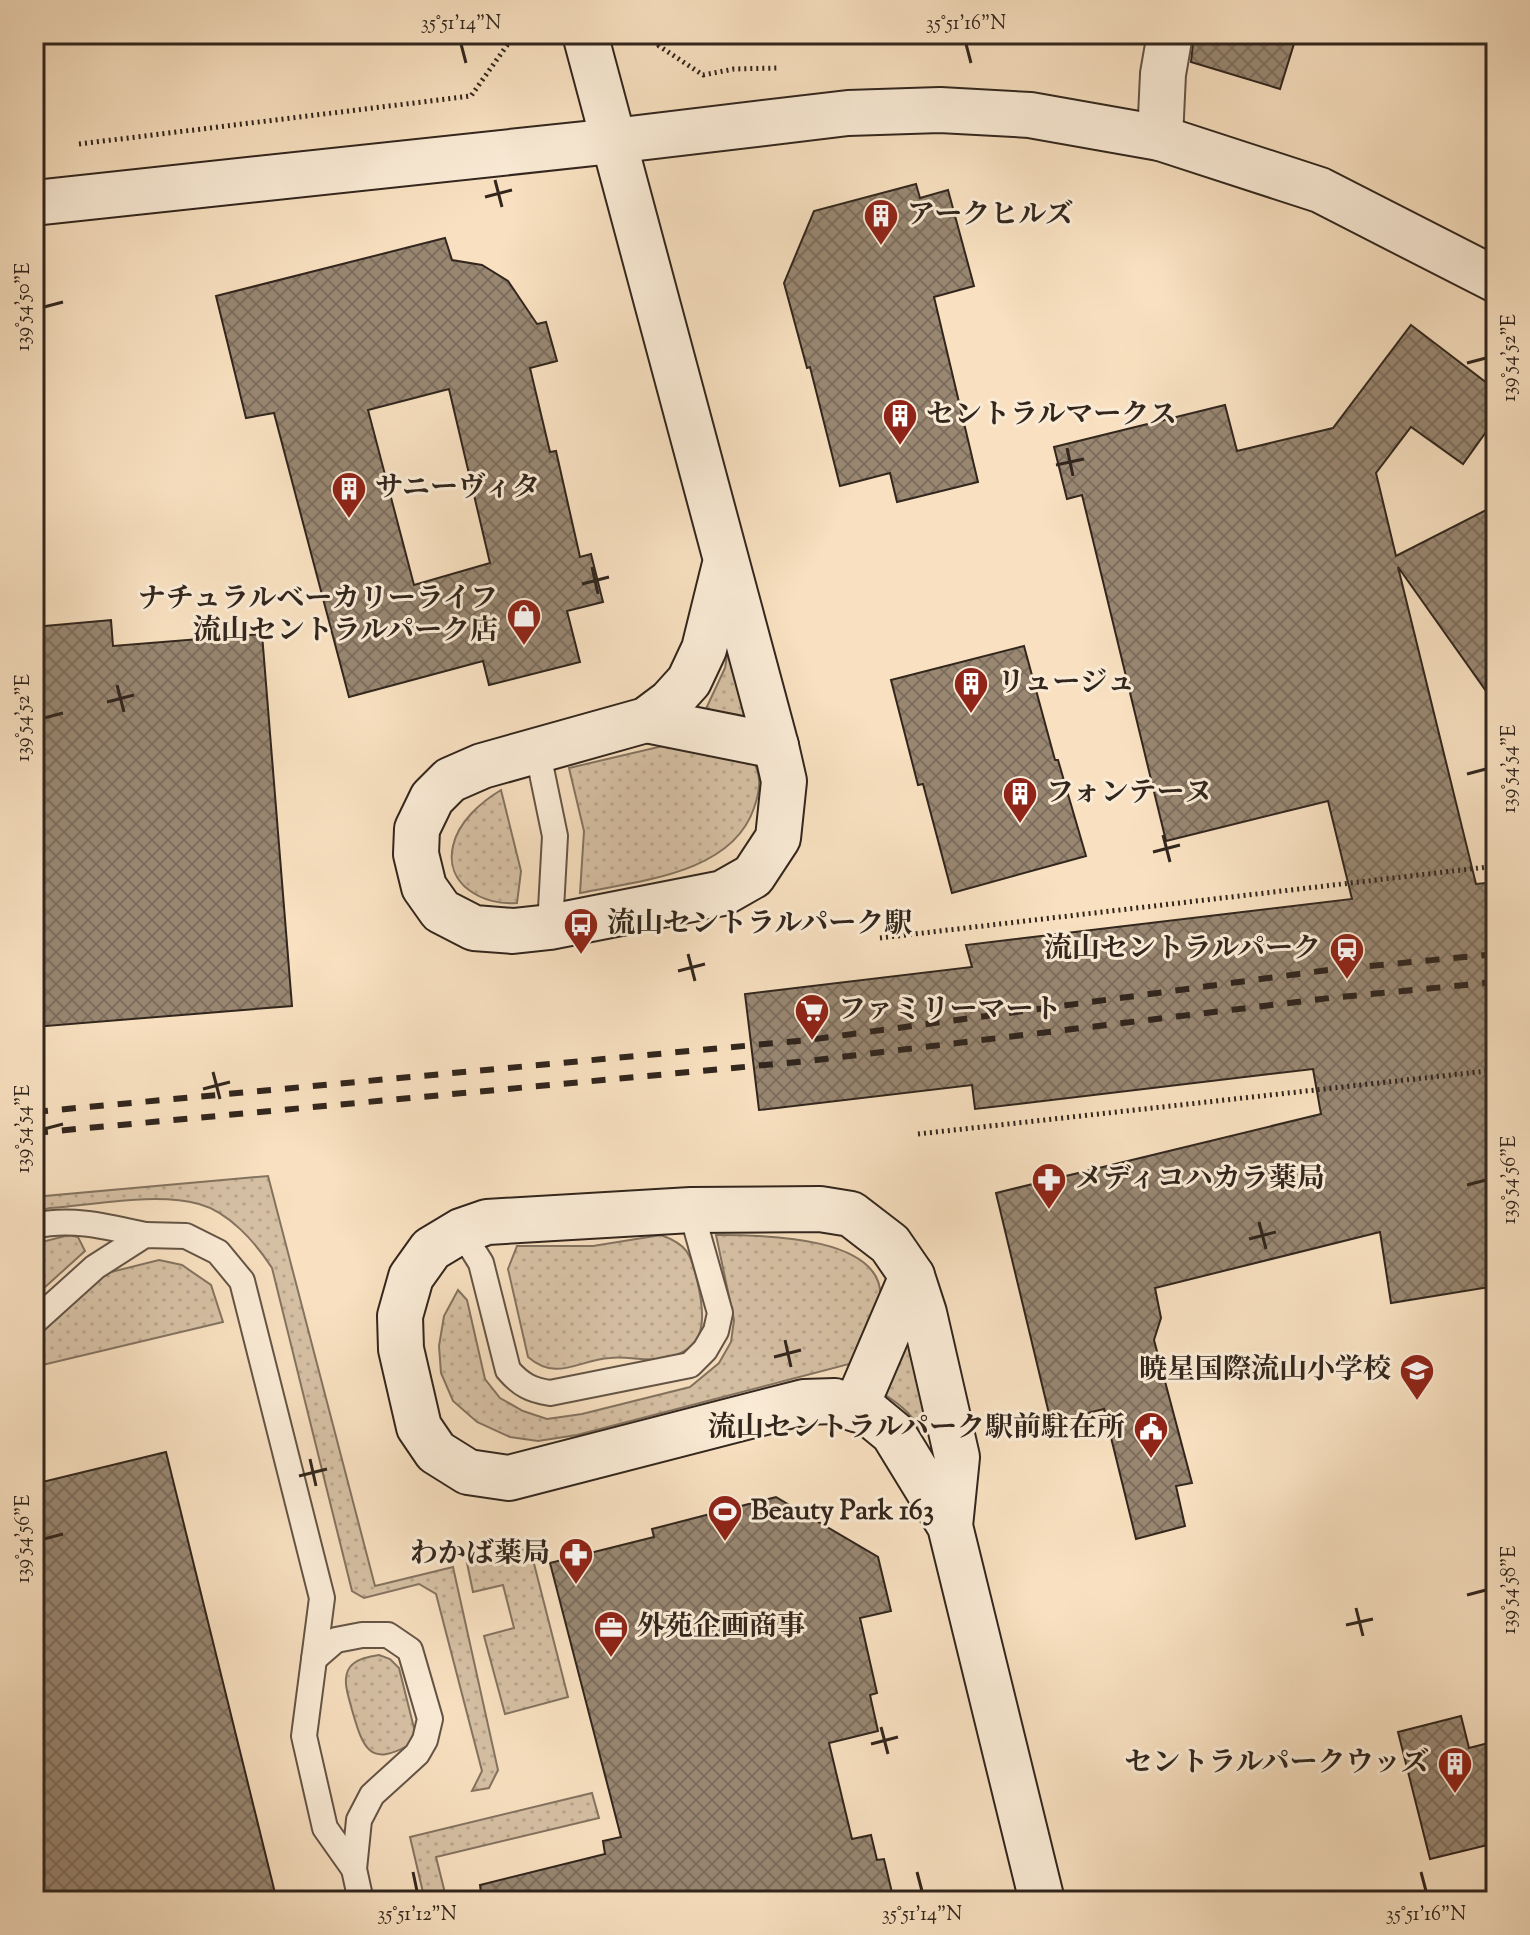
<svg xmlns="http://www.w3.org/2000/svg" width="1530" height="1935" font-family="'Sorts Mill Goudy','Noto Serif JP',serif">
<defs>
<pattern id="garden-dots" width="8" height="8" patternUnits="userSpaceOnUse" patternTransform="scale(2)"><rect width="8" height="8" fill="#d6c0a4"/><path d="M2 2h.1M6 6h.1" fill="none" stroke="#b8a58d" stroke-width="1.8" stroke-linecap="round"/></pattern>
<pattern id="building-cross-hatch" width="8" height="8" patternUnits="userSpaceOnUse" patternTransform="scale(2)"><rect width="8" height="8" fill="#998772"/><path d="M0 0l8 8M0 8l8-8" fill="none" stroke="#7d6e5d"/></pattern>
</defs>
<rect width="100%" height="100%" fill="#f8e0c0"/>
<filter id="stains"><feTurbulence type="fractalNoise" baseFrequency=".0025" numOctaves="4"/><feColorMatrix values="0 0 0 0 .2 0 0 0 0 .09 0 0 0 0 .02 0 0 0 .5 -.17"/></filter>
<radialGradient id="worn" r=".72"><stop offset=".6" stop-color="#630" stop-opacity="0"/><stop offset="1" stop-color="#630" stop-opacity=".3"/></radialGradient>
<g fill="url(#garden-dots)" stroke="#847360" stroke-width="2">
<path d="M729,644L750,719L704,713L725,668Z"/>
<path d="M667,745L750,755C762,774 761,788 754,808C732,874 638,881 580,893L584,831L569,768Z"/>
<path d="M501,790L521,871L517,903C484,906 444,885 453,846C458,822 481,802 501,790Z"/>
<path d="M268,1176L375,1586L453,1567L498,1770L489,1788L472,1791L482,1771L436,1594L419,1584L364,1598L352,1591L272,1268C256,1243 229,1212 199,1204C155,1192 95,1205 50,1208L34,1212V1197Z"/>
<path d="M69,1235L78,1237L85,1251L34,1297V1244Z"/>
<path d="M661,1235C688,1245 690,1253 697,1280C706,1318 709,1352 660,1359C643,1361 626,1356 610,1358C578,1360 557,1382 528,1357L508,1269L517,1246H593Z"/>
<path d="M716,1235C757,1235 895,1234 879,1306C874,1325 861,1345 853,1363L577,1435L538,1441L510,1437L477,1422L453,1401L441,1373L439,1346L444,1316L458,1290L467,1300L485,1379L500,1398L523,1411L547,1419L582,1414L690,1387L719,1363L731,1342L734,1320Z"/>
<path d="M159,1260L182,1265L211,1285L223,1322L34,1367V1339L107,1273Z"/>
<path d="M905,1341L908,1343L928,1425L924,1430L920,1429C910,1411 896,1402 879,1391Z"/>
<path d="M530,1548L568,1697L505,1714L484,1636L514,1628L503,1585L473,1592L467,1563Z"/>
<path d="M379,1655L390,1659L399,1668L415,1732L411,1744C369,1768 363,1748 352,1710C349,1697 341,1679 350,1667C357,1658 369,1657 379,1655Z"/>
<path d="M592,1793L599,1818L436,1857L447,1901H425L410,1837Z"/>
</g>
<g fill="url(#building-cross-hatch)" stroke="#32261d" stroke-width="2" fill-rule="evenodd">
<path d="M1194,34H1297L1280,89L1191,62Z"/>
<path d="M916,184L920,198L948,190L974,286L934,297L978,482L897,502L890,473L840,486L810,367L807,368L784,283L814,211Z"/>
<path d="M445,238L452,260L482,265L508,281L537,324L546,322L557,361L530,368L550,452L556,451L580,557L591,554L603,602L567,611L580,662L489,685L483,661L349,697L274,413L246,418L216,296ZM449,389L490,563L414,585L368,410Z"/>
<path d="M1411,325L1496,390V418L1463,464L1411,427L1376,473L1396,556L1496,505V705L1398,567L1476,884L1496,882V1286L1391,1303L1380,1232L1155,1288L1161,1318L1154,1340L1192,1483L1176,1486L1185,1526L1136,1539L1104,1409L1051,1422L996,1193L1321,1114L1313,1069L975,1109L972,1085L759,1110L745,994L972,967L966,945L1352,899L1328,801L1166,841L1082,495L1067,499L1054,447L1225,405L1237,451L1333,428Z"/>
<path d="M111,620L113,646L262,634L292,1006L34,1027V627Z"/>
<path d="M1024,646L1055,760H1058L1086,856L952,893L923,784L918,785L891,680Z"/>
<path d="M166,1452L277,1901H34V1484Z"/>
<path d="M776,1497L878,1557L891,1611L860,1618L877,1693L870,1695L878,1731L829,1743L852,1839L871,1835L877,1860L884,1859L894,1901H482L480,1885L605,1854L603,1841L621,1837L550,1563L654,1537L652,1529Z"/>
<path d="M1461,1716L1469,1748L1496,1741V1843L1430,1859L1398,1732Z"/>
</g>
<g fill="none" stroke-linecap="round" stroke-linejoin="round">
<defs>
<g id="lane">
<path d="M537,749L555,836L550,927"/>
<path d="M34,1226C71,1217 109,1227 145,1235"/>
<path d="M461,1231L481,1263L508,1370C521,1385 531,1390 550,1393L690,1365L705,1350L716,1331L720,1313L691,1210"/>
<path d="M34,1322L95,1267L145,1235L186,1236L218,1252L242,1281L322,1598L304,1736L325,1828L354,1869"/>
<path d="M314,1659L336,1640L362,1635H388L410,1650L430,1719L425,1740L417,1754L372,1795L359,1820L354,1869L361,1901"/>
</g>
<path id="street" d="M1160,138L1163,74L1170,34"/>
<g id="secondary">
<path d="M585,34L776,746L784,781L778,838L753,876L723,893L550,927L513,931L474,928L441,911L424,887L416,854L417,829L432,798L450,780L482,766L646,720L670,702L689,681L704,649L725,564"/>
<path d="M34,203L613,141L848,113L940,110L1030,115L1160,138L1320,190L1496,280"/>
<path d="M646,720L776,746"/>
<path d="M855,1409L912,1276"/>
<path d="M950,1526L957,1457L924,1313L912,1276L890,1244L851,1214L820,1209L691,1210L487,1222L461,1231L431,1249L411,1277L400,1316L401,1349L419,1427L436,1452L468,1472L509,1478L804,1402L835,1401L870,1414L893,1433L950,1526L1042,1901"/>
</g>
</defs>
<use href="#lane" stroke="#645446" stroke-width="28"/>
<use href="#street" stroke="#645446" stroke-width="48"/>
<use href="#secondary" stroke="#32261d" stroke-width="48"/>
<g stroke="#32261d" stroke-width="5" stroke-dasharray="2 4" stroke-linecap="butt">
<path d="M653,34L659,46L703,75L734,69L777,68"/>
<path d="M79,144L471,96L515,34"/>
<path d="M880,938L1496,866"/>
<path d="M918,1134L1496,1070"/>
</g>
<use href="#lane" stroke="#faebd6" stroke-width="24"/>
<use href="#street" stroke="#faebd6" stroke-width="44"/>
<use href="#secondary" stroke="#faebd6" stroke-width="44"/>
<g stroke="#32261d" stroke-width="6" stroke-dasharray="14 14" stroke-linecap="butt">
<path d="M34,1112L808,1040L1328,970L1496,954"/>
<path d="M34,1133L808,1061L1330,998L1496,982"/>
</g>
</g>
<path fill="none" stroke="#32261d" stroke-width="3" d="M461,44L466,63M966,44L971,63M495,180L502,207M485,197L512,190M44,307L63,302M1467,363L1486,358M1067,448L1073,476M1056,465L1084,459M592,567L598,594M582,584L609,577M117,685L124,712M107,702L134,695M44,718L63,713M1467,774L1486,769M1163,835L1170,862M1153,852L1180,845M688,954L695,981M678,971L705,964M213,1072L220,1099M203,1089L230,1082M44,1129L63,1124M1467,1185L1486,1180M1259,1222L1266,1249M1249,1239L1276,1232M785,1340L791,1367M774,1357L801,1350M310,1459L316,1486M299,1476L327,1469M44,1539L63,1534M1467,1595L1486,1590M1356,1608L1363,1636M1346,1625L1373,1619M881,1727L888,1754M871,1744L898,1737M413,1872L417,1891M917,1872L922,1891M1421,1872L1426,1891"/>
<defs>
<symbol id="building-pin" viewBox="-11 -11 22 30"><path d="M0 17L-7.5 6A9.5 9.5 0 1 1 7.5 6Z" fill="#8f2418" stroke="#faebd6"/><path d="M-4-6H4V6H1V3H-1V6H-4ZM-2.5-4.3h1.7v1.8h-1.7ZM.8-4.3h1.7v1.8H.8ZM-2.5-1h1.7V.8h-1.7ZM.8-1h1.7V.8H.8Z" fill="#fff"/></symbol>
<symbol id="shop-pin" viewBox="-11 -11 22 30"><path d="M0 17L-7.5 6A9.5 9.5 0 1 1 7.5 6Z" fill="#8f2418" stroke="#faebd6"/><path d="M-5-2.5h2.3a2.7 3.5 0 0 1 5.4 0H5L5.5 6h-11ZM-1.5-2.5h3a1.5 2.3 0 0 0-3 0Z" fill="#fff"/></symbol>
<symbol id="bus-pin" viewBox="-11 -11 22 30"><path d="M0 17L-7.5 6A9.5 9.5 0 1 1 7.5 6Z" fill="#8f2418" stroke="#faebd6"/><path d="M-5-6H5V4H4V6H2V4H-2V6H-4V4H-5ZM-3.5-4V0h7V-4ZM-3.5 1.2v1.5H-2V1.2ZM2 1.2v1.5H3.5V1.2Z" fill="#fff"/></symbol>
<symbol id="station-pin" viewBox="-11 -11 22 30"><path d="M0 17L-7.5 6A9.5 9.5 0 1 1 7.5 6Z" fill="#8f2418" stroke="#faebd6"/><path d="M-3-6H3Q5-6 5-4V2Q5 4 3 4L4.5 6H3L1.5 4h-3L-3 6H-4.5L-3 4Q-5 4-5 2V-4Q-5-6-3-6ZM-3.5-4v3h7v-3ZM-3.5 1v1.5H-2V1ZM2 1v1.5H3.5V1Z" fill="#fff"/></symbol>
<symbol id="supermarket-pin" viewBox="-11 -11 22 30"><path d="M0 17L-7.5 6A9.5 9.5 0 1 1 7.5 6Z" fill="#8f2418" stroke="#faebd6"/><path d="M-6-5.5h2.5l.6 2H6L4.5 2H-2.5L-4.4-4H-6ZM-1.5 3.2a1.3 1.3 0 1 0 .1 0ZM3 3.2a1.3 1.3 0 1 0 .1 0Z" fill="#fff"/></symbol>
<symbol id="pharmacy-pin" viewBox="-11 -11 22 30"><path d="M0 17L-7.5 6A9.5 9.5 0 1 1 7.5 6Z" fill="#8f2418" stroke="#faebd6"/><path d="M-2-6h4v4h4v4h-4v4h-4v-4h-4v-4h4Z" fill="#fff"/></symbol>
<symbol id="school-pin" viewBox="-11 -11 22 30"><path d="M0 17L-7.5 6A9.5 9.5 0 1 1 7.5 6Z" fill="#8f2418" stroke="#faebd6"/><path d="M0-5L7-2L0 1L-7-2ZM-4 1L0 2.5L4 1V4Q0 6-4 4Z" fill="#fff"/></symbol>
<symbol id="civic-pin" viewBox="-11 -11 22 30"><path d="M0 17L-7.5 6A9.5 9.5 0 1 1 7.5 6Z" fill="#8f2418" stroke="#faebd6"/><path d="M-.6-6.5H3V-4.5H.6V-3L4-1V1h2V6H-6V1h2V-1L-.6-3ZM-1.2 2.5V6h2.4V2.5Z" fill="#fff"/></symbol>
<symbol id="stadium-pin" viewBox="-11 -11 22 30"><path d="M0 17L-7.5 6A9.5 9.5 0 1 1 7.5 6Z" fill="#8f2418" stroke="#faebd6"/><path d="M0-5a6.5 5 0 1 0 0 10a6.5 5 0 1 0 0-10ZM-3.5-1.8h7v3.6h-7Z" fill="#fff"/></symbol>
<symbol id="office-pin" viewBox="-11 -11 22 30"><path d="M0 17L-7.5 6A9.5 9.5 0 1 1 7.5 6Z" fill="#8f2418" stroke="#faebd6"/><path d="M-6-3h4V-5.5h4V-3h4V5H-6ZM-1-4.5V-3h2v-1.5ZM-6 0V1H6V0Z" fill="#fff"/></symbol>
</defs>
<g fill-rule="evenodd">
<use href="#building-pin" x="861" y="196" width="40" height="54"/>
<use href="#building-pin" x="880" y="396" width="40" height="54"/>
<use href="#building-pin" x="329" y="469" width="40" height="54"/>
<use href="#shop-pin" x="504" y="596" width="40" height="54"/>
<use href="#building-pin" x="951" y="664" width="40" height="54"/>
<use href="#building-pin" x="1000" y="774" width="40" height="54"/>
<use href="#bus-pin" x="561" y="905" width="40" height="54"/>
<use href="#station-pin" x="1327" y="930" width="40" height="54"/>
<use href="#supermarket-pin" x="792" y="991" width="40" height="54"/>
<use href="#pharmacy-pin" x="1029" y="1160" width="40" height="54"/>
<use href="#school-pin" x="1397" y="1351" width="40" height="54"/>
<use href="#civic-pin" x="1131" y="1409" width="40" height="54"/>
<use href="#stadium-pin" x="705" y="1492" width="40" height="54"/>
<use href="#pharmacy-pin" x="556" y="1535" width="40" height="54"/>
<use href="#office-pin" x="591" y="1608" width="40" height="54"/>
<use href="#building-pin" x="1435" y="1744" width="40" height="54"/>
</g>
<g text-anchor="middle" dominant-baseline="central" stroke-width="6" stroke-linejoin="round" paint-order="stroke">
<g font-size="28" font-weight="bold" fill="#32261d" stroke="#faebd6" text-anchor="start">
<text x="907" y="216">アークヒルズ</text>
<text x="926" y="416">セントラルマークス</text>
<text x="375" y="489">サニーヴィタ</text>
<text x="498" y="600" text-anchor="end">ナチュラルベーカリーライフ<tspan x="498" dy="32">流山セントラルパーク店</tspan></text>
<text x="997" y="684">リュージュ</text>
<text x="1046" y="794">フォンテーヌ</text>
<text x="607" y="925">流山セントラルパーク駅</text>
<text x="1321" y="950" text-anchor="end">流山セントラルパーク</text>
<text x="838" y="1011">ファミリーマート</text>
<text x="1075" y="1180">メディコハカラ薬局</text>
<text x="1391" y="1371" text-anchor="end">暁星国際流山小学校</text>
<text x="1125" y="1429" text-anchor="end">流山セントラルパーク駅前駐在所</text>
<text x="751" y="1512">Beauty Park 163</text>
<text x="550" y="1555" text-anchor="end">わかば薬局</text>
<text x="637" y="1628">外苑企画商事</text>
<text x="1429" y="1764" text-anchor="end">セントラルパークウッズ</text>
</g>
</g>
<rect width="1530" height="1935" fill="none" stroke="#f8e0c0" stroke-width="88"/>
<rect x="44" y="44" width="1442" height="1847" fill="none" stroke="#32261d" stroke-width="3"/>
<g font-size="20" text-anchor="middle" fill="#32261d">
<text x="461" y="29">35°51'14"N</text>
<text x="966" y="29">35°51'16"N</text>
<text transform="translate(22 307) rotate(-90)" y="7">139°54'50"E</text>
<text transform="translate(1508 358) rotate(-90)" y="7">139°54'52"E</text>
<text transform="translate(22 718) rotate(-90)" y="7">139°54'52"E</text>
<text transform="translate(1508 769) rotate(-90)" y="7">139°54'54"E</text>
<text transform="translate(22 1129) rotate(-90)" y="7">139°54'54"E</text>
<text transform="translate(1508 1180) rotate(-90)" y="7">139°54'56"E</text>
<text transform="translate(22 1539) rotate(-90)" y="7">139°54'56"E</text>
<text transform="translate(1508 1590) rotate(-90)" y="7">139°54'58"E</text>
<text x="417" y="1920">35°51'12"N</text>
<text x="922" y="1920">35°51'14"N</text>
<text x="1426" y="1920">35°51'16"N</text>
</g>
<rect width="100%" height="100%" filter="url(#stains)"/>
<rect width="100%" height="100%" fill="url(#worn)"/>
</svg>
